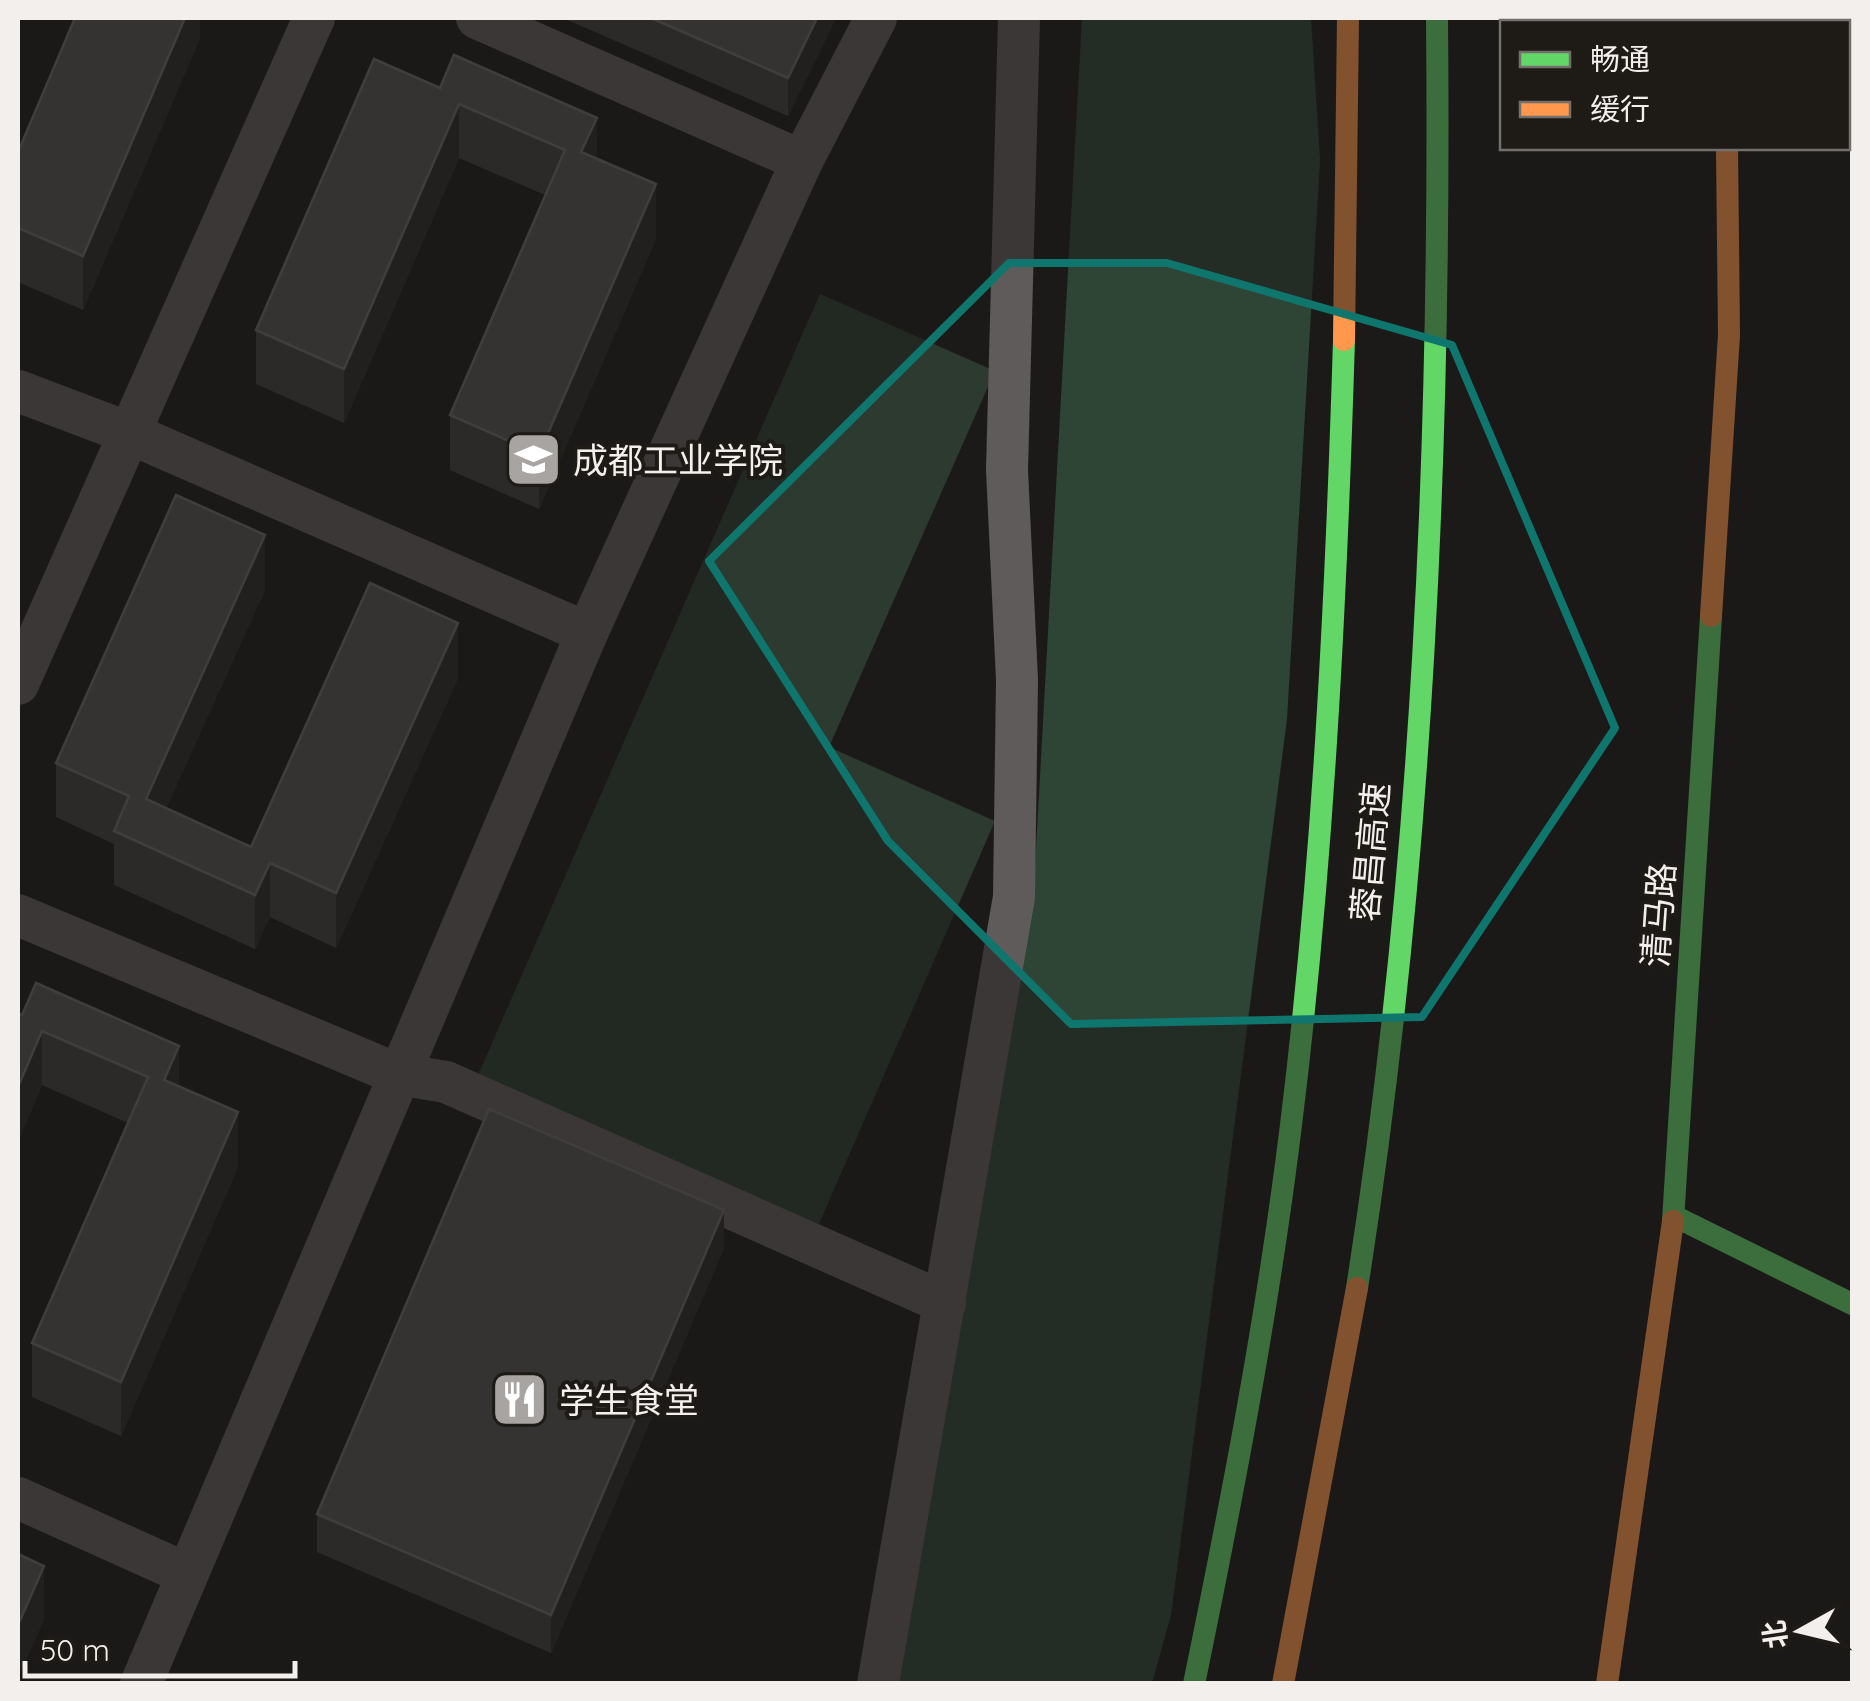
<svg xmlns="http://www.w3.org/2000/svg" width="1870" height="1701" font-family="Quicksand,'Noto Sans SC',sans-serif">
<rect width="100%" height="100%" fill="#1c1a18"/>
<path fill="#2c3a30" d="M820,294L995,371L829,747L995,821L815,1233L475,1082Z"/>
<path fill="#2e4435" d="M1082,18H1311L1320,160L1287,719L1171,1615L1152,1683L899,1684L1033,903Z"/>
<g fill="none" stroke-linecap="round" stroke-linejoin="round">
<g stroke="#605b5b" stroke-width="42">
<path d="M477,18L802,161"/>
<path d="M18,391L129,433L587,633"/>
<path d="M18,684L314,18"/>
<path d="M18,915L397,1074L446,1082L945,1303"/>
<path d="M18,1498L187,1574"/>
<path d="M141,1684L587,633L802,161L876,18"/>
<path d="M878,1684L1014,897L1017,680L1007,470L1019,18"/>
</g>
<g stroke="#63d668" stroke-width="22">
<path d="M1725,18V22"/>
<path d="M1674,1216L1852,1304"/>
<path d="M1673,1221L1711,616"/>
<path d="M1357,1288C1423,869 1441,442 1437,18"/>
<path d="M1194,1684C1232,1499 1268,1313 1291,1125C1323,866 1336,602 1344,340"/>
</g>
<g stroke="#ff974d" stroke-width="22">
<path d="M1344,340L1348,18"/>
<path d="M1711,616L1729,335L1727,148"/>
<path d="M1283,1684L1357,1288"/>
<path d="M1607,1684L1673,1221"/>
</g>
</g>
<g fill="#413f3d">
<path d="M200,18V38L83,310L18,282V152Z"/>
<path d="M563,18H836L788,116Z"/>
<path d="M374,59L597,159L656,239L539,509L450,470V415L545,195L459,158L344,423L256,384V330Z"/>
<path d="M265,590L166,808L251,847L458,678L336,948L270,917L255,949L114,885V844L56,817V763Z"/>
<path d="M18,1013L179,1086L238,1167L121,1436L32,1397V1343L128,1123L42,1085L18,1141Z"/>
<path d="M724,1248L551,1653L317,1552V1514Z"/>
</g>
<g fill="#2a2826">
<path d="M185,18H200V38L83,310V256Z"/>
<path d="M817,18H836L788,116V78Z"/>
<path d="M459,104V158L344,423V369Z"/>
<path d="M597,118V172L581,152Z"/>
<path d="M656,184V239L539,509V454Z"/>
<path d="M265,535V590L149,847L146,799Z"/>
<path d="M458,623V678L336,948V893Z"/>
<path d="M270,863V917L255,949V895Z"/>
<path d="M42,1031V1085L18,1141V1087Z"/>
<path d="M179,1046V1100L164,1080Z"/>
<path d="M238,1112V1167L121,1436V1382Z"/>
<path d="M724,1210V1248L551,1653V1615Z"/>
<path d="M44,1566V1620L18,1679V1625Z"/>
</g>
<g fill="#545250" stroke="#6d6b69" stroke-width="2.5">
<path d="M75,18H185L83,256L18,228V152Z"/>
<path d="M651,18H817L788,78Z"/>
<path d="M454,55L597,118L581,152L656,184L539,454L450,415L565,150L459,104L344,369L256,330L374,59L440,88Z"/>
<path d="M176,495L265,535L146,799L251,847L370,583L458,623L336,893L270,863L255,895L114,831L129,796L56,763Z"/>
<path d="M36,983L179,1046L164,1080L238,1112L121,1382L32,1343L148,1077L42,1031L18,1087V1013L22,1015Z"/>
<path d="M489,1109L724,1210L551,1615L317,1514Z"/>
<path d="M18,1554L44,1566L18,1625Z"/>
</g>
<path d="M0 0H1870V1701H0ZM1009,263H1167L1452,345L1615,728L1422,1017L1071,1024L888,841L709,561Z" fill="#1c1a18" fill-opacity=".55" fill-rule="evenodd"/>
<path fill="none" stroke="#0f766e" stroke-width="8" stroke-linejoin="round" d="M1009,263H1167L1452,345L1615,728L1422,1017L1071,1024L888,841L709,561Z"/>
<defs>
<symbol id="university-square" viewBox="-11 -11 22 22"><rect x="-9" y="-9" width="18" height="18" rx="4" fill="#a7a4a2" stroke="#1e1a16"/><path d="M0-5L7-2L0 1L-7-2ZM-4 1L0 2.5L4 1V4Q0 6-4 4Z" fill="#fff"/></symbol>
<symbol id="restaurant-square" viewBox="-11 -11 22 22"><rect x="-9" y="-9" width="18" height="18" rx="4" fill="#a7a4a2" stroke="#1e1a16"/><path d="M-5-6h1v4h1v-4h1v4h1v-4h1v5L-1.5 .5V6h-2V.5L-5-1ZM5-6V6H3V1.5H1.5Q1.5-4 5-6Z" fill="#fff"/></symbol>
</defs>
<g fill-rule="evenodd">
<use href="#university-square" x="502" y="428" width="63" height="63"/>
<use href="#restaurant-square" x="488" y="1368" width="63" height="63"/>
</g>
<g text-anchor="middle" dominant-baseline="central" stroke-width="8" stroke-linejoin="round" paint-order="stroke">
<g font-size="35" fill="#f2efed" stroke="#1e1a16" text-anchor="start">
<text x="573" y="460">成都工业学院</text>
<text x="559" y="1400">学生食堂</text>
</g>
<g font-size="35" fill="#f2efed" stroke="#1e1a16">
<text transform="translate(1370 852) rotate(-85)">蓉昌高速</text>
<text transform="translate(1658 915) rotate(-86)">清马路</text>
</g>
</g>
<rect width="1870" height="1701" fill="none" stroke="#f2efed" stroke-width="40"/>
<rect x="1500" y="20" width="350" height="130" fill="#1e1a16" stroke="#736f6c" stroke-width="2.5"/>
<rect x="1520" y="52" width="50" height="15" fill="#63d668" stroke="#736f6c" stroke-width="2.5"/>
<text x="1590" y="70" font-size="30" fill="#f2efed">畅通</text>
<rect x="1520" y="102" width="50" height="15" fill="#ff974d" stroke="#736f6c" stroke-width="2.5"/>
<text x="1590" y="120" font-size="30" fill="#f2efed">缓行</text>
<g transform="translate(1800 1631) rotate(262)" stroke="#1e1a16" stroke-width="8" paint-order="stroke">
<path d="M0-8L18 38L0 25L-18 38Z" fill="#f2efed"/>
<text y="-15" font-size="28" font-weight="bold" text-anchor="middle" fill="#f2efed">北</text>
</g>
<path d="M25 1661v15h270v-15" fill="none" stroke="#f2efed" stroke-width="5"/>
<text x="40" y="1661" font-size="30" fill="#f2efed" stroke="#1e1a16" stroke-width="8" paint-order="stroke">50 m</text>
</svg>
